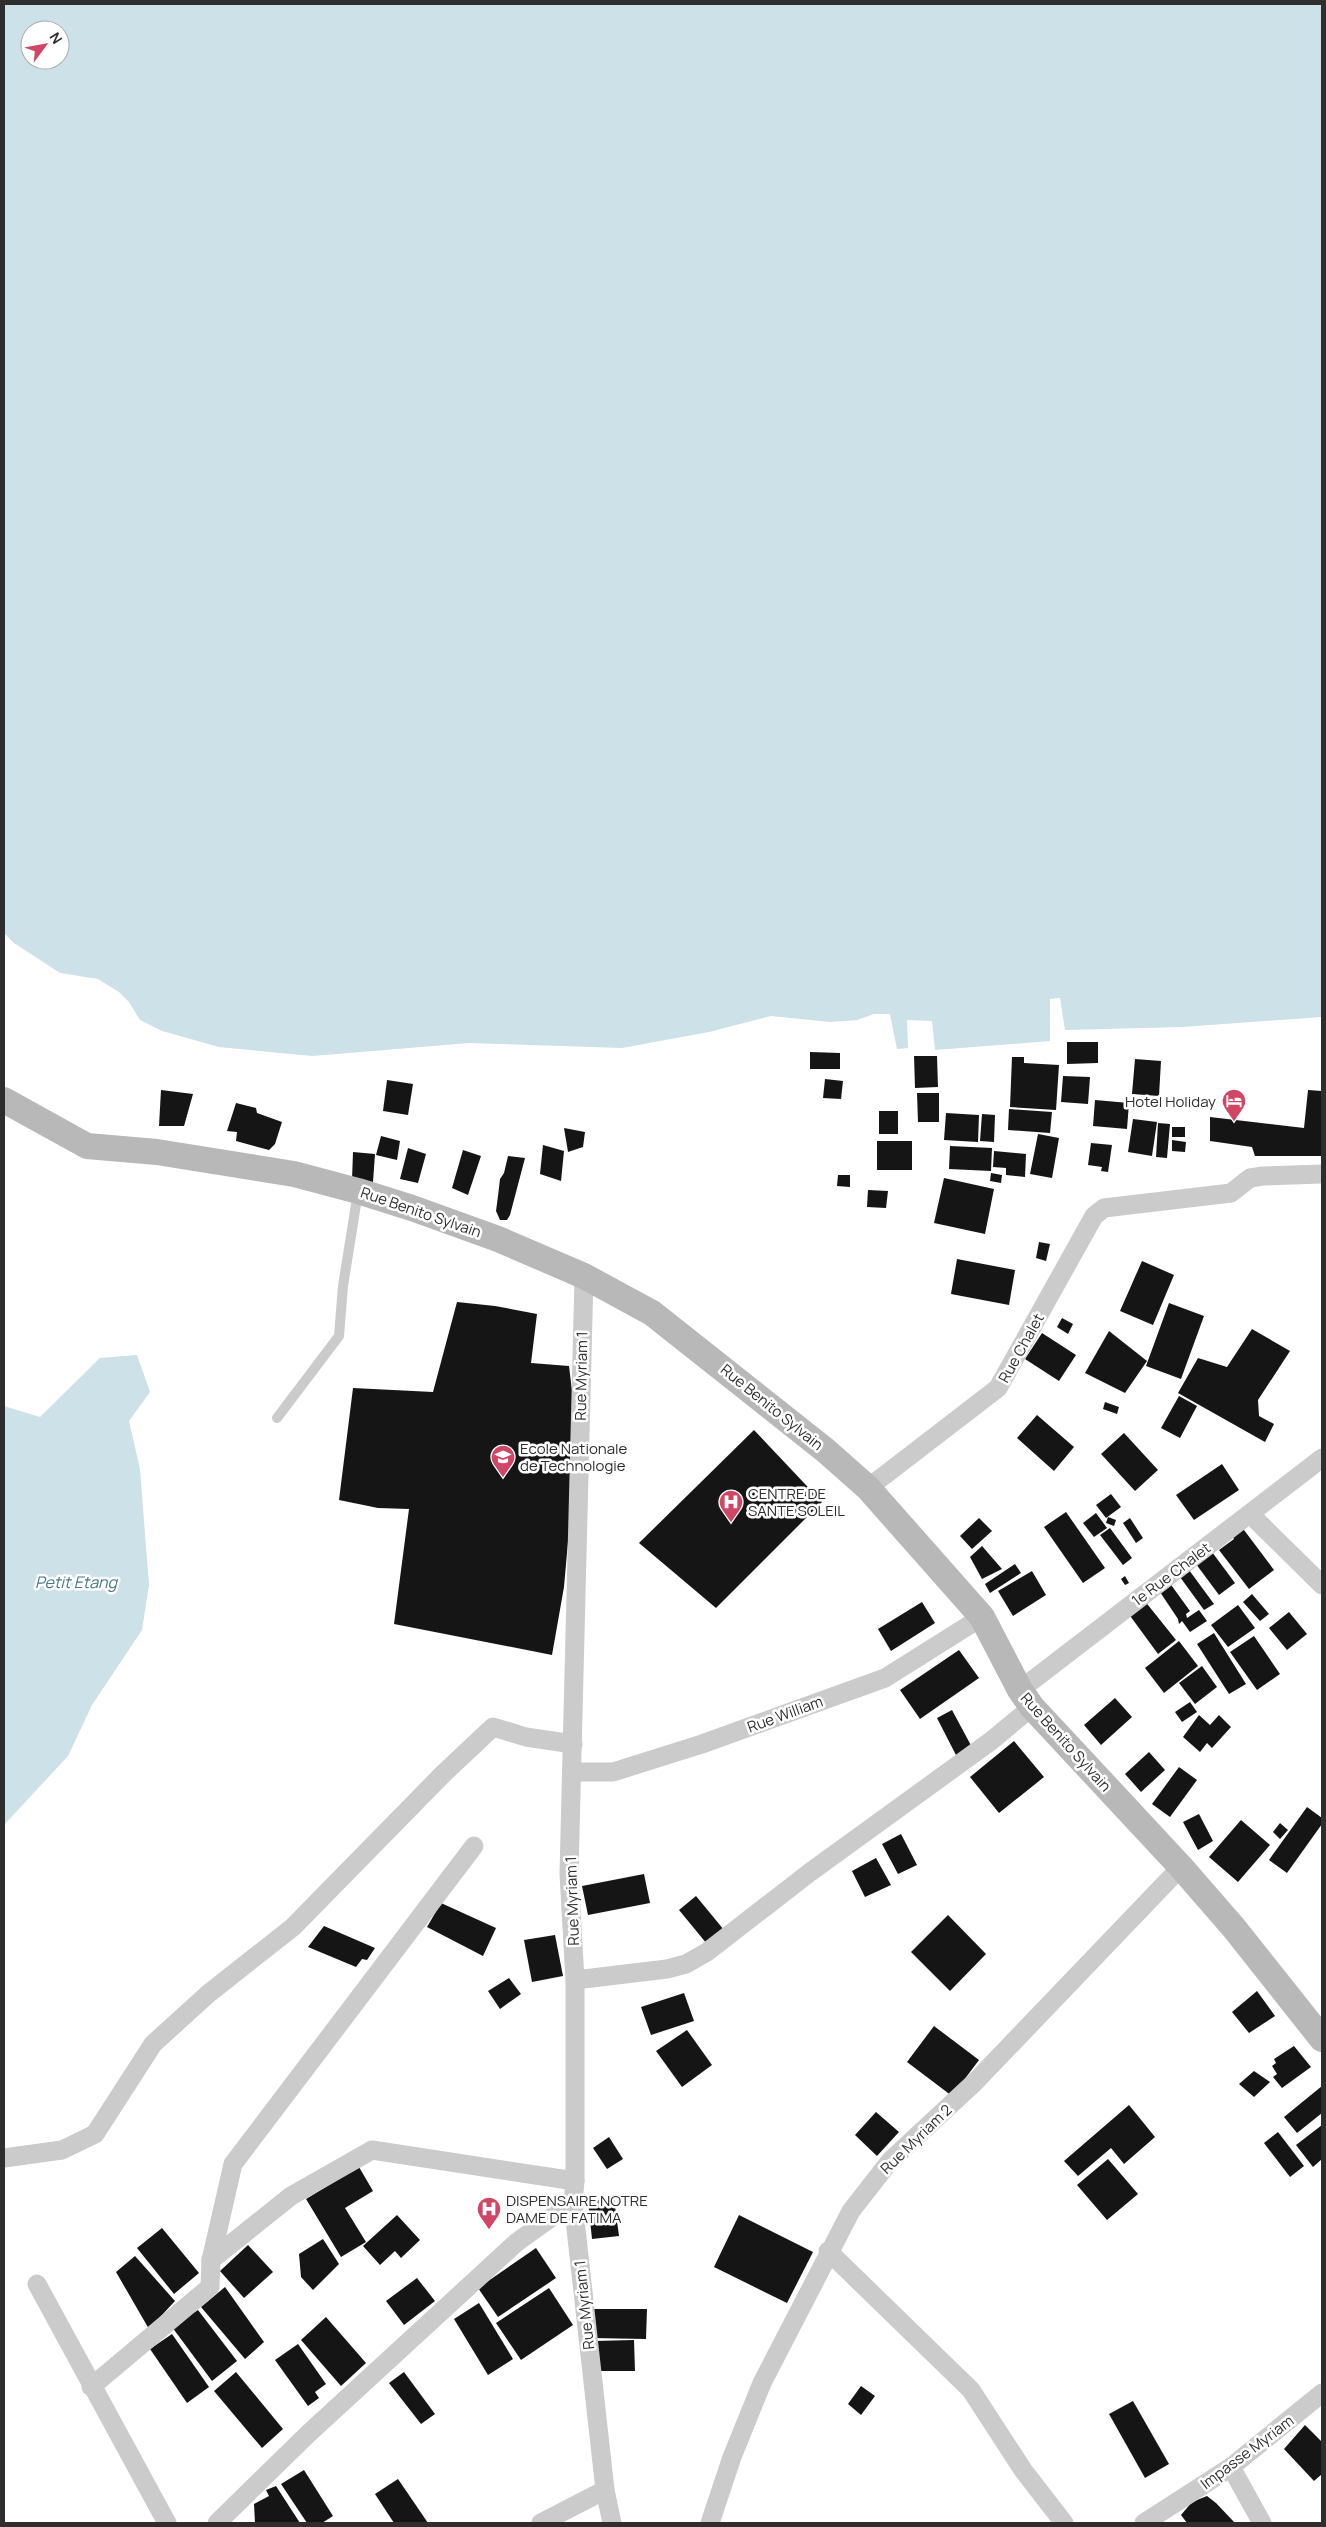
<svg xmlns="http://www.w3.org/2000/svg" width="1326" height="2527" font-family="Manrope,sans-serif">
<rect width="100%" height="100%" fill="#fff"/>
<g fill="#cce1e8" fill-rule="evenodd">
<path d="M4,4H1322V1017L1182,1027L1065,1030L1060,998L1050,999V1041L935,1050L932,1021L907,1020L908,1048L897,1049L890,1014H874L857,1020L830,1022L771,1016L709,1032L622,1048L469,1043L312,1056L219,1047L162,1031L140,1020L129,1002L119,992L98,979L60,973L14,943L4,933ZM30,30H60V60H30Z"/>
<path d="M137,1355L150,1392L129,1421L140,1469L149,1585L142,1630L92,1705L68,1756L4,1825V1406L40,1417L100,1358Z"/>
</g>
<g fill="#151515">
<path d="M1067,1042H1098V1063L1067,1064Z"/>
<path d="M810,1052L840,1053V1069H810Z"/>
<path d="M914,1056H937L938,1087L915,1088Z"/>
<path d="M1012,1057H1024V1063L1059,1065L1056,1110L1010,1107Z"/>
<path d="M1135,1059L1161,1061L1159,1096L1132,1094Z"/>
<path d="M1063,1076L1090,1077L1088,1104L1061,1102Z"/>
<path d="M825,1079L843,1081L841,1099L823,1098Z"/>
<path d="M387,1080L413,1084L408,1115L383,1111Z"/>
<path d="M161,1090L193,1094L184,1126H159Z"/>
<path d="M1308,1090L1322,1091V1156H1255L1252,1147L1210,1141V1117L1304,1128Z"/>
<path d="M917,1093H939V1122H918Z"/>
<path d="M1095,1100L1129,1103L1127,1129L1093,1126Z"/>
<path d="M236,1103L256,1108L257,1113L282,1122L275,1144L269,1150L236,1141L237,1132L227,1131Z"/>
<path d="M1009,1109L1052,1112L1050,1133L1008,1130Z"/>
<rect x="879" y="1111" width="19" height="23"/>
<path d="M946,1113L979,1115L978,1142L944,1140Z"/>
<path d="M982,1114L995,1115L994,1142L980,1141Z"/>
<path d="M1133,1119L1157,1122L1152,1156L1128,1152Z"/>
<path d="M1158,1123L1170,1124L1167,1158L1156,1157Z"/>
<rect x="1172" y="1127" width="13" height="10"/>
<path d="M564,1128L585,1132L583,1147L568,1152Z"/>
<path d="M1038,1134L1059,1138L1052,1178L1030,1174Z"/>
<path d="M381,1136L400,1141L397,1160L376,1155Z"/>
<path d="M1172,1140L1186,1142L1185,1152L1172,1151Z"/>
<rect x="877" y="1141" width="35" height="29"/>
<path d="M1091,1143L1112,1145L1108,1172L1101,1171L1102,1167L1088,1165Z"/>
<path d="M543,1145L564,1151L561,1181L540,1174Z"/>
<path d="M950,1146L992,1148L991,1171L949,1169Z"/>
<path d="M408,1148L426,1154L418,1183L400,1179Z"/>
<path d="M463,1150L481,1156L468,1195L452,1188Z"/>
<path d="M994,1151L1026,1154L1025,1177L1006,1175V1168L993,1167Z"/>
<path d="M353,1152L375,1154L373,1182L352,1180Z"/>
<path d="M508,1156L525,1158L510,1215L507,1220H500L496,1211L498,1196L500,1179L504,1173Z"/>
<path d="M991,1173L1002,1175L1001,1183L990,1181Z"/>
<path d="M838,1175H850V1187L837,1186Z"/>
<path d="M944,1178L994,1189L985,1234L934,1223Z"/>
<path d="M868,1190L888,1191L886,1208L867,1207Z"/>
<path d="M1039,1242L1050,1244L1046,1261L1036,1258Z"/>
<path d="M957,1259L1015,1270L1009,1305L951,1294Z"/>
<path d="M1142,1261L1174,1275L1153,1325L1120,1311Z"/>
<path d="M457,1302L495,1306L537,1314L531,1363L569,1366L573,1399L571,1508L564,1587L552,1655L394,1624L409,1509L378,1508L339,1500L353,1388L433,1392Z"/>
<path d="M1169,1303L1204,1316L1181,1379L1146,1366Z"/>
<path d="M1062,1318L1073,1324L1068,1334L1057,1327Z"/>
<path d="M1252,1329L1290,1351L1258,1400L1259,1416L1274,1424L1265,1442L1178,1393L1198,1358L1227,1367Z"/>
<path d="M1109,1331L1147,1361L1125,1393L1085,1373Z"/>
<path d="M1042,1333L1076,1355L1059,1381L1025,1359Z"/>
<path d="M1179,1396L1197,1406L1180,1438L1161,1428Z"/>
<path d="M1105,1402L1119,1407L1117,1414L1103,1409Z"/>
<path d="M1037,1415L1074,1447L1054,1471L1017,1438Z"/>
<path d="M754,1430L822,1502L716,1608L639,1543Z"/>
<path d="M1124,1433L1158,1470L1135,1491L1101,1454Z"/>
<path d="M1222,1464L1239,1490L1194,1520L1176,1495Z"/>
<path d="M1111,1494L1121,1507L1106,1518L1096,1505Z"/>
<path d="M1066,1512L1105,1568L1083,1583L1044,1527Z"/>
<path d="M1096,1513L1107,1528L1094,1537L1083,1523Z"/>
<path d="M1108,1517L1116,1520L1114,1526L1106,1523Z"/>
<path d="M979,1518L992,1531L972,1549L960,1536Z"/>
<path d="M1130,1518L1143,1538L1136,1543L1123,1523Z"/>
<path d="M1241,1526L1274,1570L1249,1589L1219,1550L1234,1539L1231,1534Z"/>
<path d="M1110,1528L1132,1558L1123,1565L1100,1535Z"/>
<path d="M982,1546L1002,1569L982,1579L970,1557Z"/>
<path d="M1212,1552L1235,1583L1219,1595L1196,1564Z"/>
<path d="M1015,1564L1021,1573L990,1593L985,1584Z"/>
<path d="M1189,1570L1214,1604L1204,1610L1180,1577Z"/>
<path d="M1032,1571L1046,1595L1013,1616L998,1591Z"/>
<path d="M1125,1576L1129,1583L1125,1585L1121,1579Z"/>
<path d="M1169,1582L1190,1611L1186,1614L1187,1618L1199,1610L1207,1621L1190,1632L1182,1621L1179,1624L1178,1619L1158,1589Z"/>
<path d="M1252,1594L1269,1614L1260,1621L1243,1602Z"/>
<path d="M1144,1600L1176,1640L1158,1654L1128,1613Z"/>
<path d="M922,1602L935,1623L891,1651L878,1629Z"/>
<path d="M1238,1605L1255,1628L1228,1647L1211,1625Z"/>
<path d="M1289,1612L1307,1634L1287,1650L1269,1628Z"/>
<path d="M1214,1633L1246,1684L1229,1694L1197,1644Z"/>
<path d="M1254,1636L1280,1674L1257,1690L1230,1652Z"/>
<path d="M1179,1641L1198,1666L1164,1693L1145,1668Z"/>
<path d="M959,1650L979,1678L920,1719L900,1690Z"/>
<path d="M1202,1666L1217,1687L1195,1704L1179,1683Z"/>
<path d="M1115,1698L1132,1717L1101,1745L1084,1725Z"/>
<path d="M1190,1702L1197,1712L1182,1722L1175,1712Z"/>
<path d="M952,1710L974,1751L958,1759L937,1718Z"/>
<path d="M1199,1715L1210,1725L1219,1715L1231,1727L1212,1748L1207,1743L1200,1752L1183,1737Z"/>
<path d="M1014,1741L1044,1777L999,1813L970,1777Z"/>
<path d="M1149,1752L1165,1770L1141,1792L1125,1774Z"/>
<path d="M1179,1767L1197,1780L1170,1817L1152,1804Z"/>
<path d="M1307,1807L1322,1818V1824L1287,1873L1269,1860Z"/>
<path d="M1199,1814L1213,1841L1198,1850L1183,1822Z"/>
<path d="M1241,1820L1270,1845L1238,1882L1209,1857Z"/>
<path d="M1280,1823L1288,1830L1280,1839L1273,1832Z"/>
<path d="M901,1834L917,1865L898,1874L882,1844Z"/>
<path d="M876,1858L891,1885L865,1897L852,1871Z"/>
<path d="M644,1874L650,1903L588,1915L582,1886Z"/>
<path d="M696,1896L724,1930L707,1944L679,1910Z"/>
<path d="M441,1903L496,1928L483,1956L427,1927Z"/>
<path d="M948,1915L986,1954L950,1991L911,1952Z"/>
<path d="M324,1926L375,1948L367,1960L362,1959L356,1967L308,1947Z"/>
<path d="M555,1935L563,1976L532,1982L524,1940Z"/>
<path d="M509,1978L521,1994L500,2009L488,1991Z"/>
<path d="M1257,1991L1275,2016L1249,2033L1232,2012Z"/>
<path d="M684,1993L694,2021L651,2035L641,2007Z"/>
<path d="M934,2026L979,2060L952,2096L907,2062Z"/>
<path d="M687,2030L712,2065L682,2087L656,2051Z"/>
<path d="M1294,2046L1311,2067L1282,2088L1273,2077L1277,2074L1272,2066L1276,2063L1274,2059Z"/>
<path d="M1254,2071L1270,2082L1254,2097L1239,2084Z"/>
<path d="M1322,2086V2113L1297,2133L1284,2117Z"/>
<path d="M1129,2105L1155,2137L1124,2164L1111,2148L1078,2176L1064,2161Z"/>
<path d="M876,2112L899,2132L877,2156L855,2135Z"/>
<path d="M1322,2125V2159L1313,2167L1296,2145Z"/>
<path d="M1278,2132L1304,2166L1290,2177L1264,2143Z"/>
<path d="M609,2137L623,2159L607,2169L593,2148Z"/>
<path d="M1108,2159L1138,2194L1107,2220L1077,2185Z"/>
<path d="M359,2167L373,2191L345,2208L366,2242L341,2257L306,2199Z"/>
<path d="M614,2198L619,2236L592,2239L588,2201Z"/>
<path d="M397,2215L420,2240L401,2258L395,2251L380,2265L363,2246Z"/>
<path d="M739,2215L813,2252L787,2303L714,2267Z"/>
<path d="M162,2228L199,2273L174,2294L137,2248Z"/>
<path d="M323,2239L339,2264L313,2290L301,2277L299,2254Z"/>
<path d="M248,2245L273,2272L244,2298L220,2271Z"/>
<path d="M536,2248L556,2278L498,2317L478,2288Z"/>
<path d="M135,2256L175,2301L149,2329L116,2272Z"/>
<path d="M417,2278L435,2301L404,2325L386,2301Z"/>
<path d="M225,2287L264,2342L245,2359L201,2307Z"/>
<path d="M549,2288L573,2325L521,2360L496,2323Z"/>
<path d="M479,2303L513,2359L488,2375L454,2319Z"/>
<path d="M592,2309H647L646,2339L591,2338Z"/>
<path d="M198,2310L237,2361L212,2381L172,2327Z"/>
<path d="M326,2317L366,2363L341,2386L301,2340Z"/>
<path d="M172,2334L209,2387L187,2403L150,2349Z"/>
<path d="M634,2340L635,2371H595L594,2341Z"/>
<path d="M298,2344L326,2384L315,2392L319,2398L308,2406L275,2360Z"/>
<path d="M236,2372L283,2429L262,2448L214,2391Z"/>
<path d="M404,2372L435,2414L421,2424L389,2383Z"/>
<path d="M861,2386L875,2396L861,2415L848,2404Z"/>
<path d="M1133,2401L1169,2464L1145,2478L1109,2414Z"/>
<path d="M1305,2425L1322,2442V2474L1314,2481L1284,2449Z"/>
<path d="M304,2470L333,2516L322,2523H307L281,2484Z"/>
<path d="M398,2479L428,2523H394L375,2494Z"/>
<path d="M276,2486L300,2523H255L254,2504L269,2496L266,2490Z"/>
<path d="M1207,2496L1216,2503L1235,2523H1187L1181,2515L1192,2502Z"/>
</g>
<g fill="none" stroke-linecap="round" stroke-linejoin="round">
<path stroke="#cbcbcb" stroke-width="10" d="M277,1418L339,1336L343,1286L358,1192"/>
<g stroke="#cbcbcb" stroke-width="19">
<path d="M584,1276L569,1874L575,1980V2181L573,2202L605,2490L612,2523"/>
<path d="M868,1488L998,1388L1094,1216L1104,1208L1231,1193L1250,1178L1263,1176L1322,1174"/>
<path d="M1250,1514L1322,1585"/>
<path d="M1020,1690L1322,1458"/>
<path d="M572,1772H613L702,1744L885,1678L982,1617"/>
<path d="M575,1980L667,1969L686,1964L707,1952L809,1873L991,1741L1032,1707"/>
<path d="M4,2158L62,2150L95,2134L153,2044L208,1994L293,1927L442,1775L493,1727L526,1737L573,1744"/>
<path d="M828,2251L971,2390L1023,2470L1064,2523"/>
<path d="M211,2260L233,2164L474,1846"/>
<path d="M37,2284L167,2523"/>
<path d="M91,2387L210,2287L211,2260L291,2196L372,2150L575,2181"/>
<path d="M1231,2467L1262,2523"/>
<path d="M217,2523L308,2434L517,2242L573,2202"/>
<path d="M541,2523L605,2490"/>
<path d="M710,2523L732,2457L762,2383L851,2211L890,2161L975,2082L1181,1867"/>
<path d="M1144,2523L1231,2467L1322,2393"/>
</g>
<path stroke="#b8b8b8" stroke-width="26" d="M4,1100L87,1146L157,1152L294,1174L358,1191L412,1208L498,1239L584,1276L652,1313L825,1450L868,1488L982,1617L1020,1690L1032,1707L1181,1867L1234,1928L1322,2039"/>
</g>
<defs>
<symbol id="hotel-pin" viewBox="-11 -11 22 30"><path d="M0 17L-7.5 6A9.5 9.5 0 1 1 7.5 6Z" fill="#d14565" stroke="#fff"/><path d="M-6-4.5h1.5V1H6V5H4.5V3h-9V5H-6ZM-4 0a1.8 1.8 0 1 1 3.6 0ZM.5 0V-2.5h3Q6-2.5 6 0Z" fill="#fff"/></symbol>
<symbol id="school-pin" viewBox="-11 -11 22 30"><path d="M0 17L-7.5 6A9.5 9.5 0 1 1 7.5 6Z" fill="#d14565" stroke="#fff"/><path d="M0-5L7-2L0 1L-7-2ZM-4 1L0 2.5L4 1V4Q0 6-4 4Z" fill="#fff"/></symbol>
<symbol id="hospital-pin" viewBox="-11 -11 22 30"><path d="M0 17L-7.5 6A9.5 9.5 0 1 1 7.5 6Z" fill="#d14565" stroke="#fff"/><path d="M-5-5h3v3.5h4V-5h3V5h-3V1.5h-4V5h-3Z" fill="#fff"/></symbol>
</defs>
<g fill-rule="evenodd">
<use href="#hotel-pin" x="1220" y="1087" width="28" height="38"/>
<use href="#school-pin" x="489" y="1443" width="28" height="38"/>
<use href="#hospital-pin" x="717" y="1488" width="28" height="38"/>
<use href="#hospital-pin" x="475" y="2195" width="28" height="38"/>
</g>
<g text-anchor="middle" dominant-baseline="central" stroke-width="5" stroke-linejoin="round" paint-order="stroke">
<g font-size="15" fill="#2e2e2e" stroke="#fff" text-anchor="start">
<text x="1216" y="1101" text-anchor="end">Hotel Holiday</text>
<text x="520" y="1448">Ecole Nationale<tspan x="520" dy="17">de Technologie</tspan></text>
<text x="748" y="1493">CENTRE DE<tspan x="748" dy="17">SANTE SOLEIL</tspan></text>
<text x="506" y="2200">DISPENSAIRE NOTRE<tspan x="506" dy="17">DAME DE FATIMA</tspan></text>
</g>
<g font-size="15" fill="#2e2e2e" stroke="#fff">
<text transform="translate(421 1212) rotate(19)">Rue Benito Sylvain</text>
<text transform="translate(1021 1348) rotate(-61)">Rue Chalet</text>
<text transform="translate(581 1376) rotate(-89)">Rue Myriam 1</text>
<text transform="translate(772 1407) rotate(39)">Rue Benito Sylvain</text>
<text transform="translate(1171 1574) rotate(-37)">1e Rue Chalet</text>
<text transform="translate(785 1714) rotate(-20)">Rue William</text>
<text transform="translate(1066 1742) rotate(48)">Rue Benito Sylvain</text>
<text transform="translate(572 1901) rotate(-92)">Rue Myriam 1</text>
<text transform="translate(916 2139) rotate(-44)">Rue Myriam 2</text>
<text transform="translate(584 2305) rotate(-96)">Rue Myriam 1</text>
<text transform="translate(1247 2452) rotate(-37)">Impasse Myriam</text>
</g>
<g font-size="16" font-style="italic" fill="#467887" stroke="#fff">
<text x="76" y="1582">Petit Etang</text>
</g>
</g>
<rect width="1326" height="2527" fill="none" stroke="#2e2e2e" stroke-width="10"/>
<g transform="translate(45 45) rotate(58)"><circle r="24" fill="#ffffff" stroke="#ababab"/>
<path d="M0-4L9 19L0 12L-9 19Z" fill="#d14565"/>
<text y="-8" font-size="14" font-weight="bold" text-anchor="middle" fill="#2e2e2e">N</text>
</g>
</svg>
